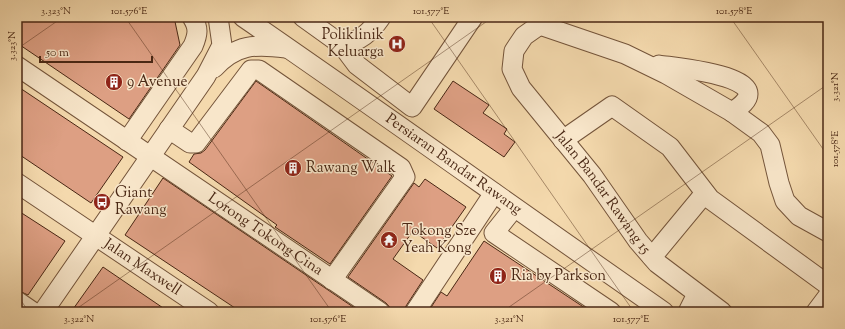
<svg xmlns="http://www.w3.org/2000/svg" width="845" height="329" font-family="'Sorts Mill Goudy',serif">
<rect width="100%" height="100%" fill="#f4d9ad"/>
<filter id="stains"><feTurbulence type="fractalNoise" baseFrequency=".005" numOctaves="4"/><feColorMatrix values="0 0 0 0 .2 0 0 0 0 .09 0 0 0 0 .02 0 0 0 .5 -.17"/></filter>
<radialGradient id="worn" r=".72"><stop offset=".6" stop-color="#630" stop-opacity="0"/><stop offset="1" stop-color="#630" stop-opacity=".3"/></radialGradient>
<g fill="#dd9f83" stroke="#492714">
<path d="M17,17H174L180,45L129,119L17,43Z"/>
<path d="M256,81L392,176L330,264L275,227L277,225L189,162L194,154L201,153L205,150Z"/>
<path d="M453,81L489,105L483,113L507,129L504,134L515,142L504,157L434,109Z"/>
<path d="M17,86L123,157L91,203L17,153Z"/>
<path d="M163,178L359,311V312H241L125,235Z"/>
<path d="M425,179L466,207L437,248L413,231L393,259L423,280L406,306L404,312H394L386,303L348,277L414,183L419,187Z"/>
<path d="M17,210L65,241L28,295L17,290Z"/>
<path d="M484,241L591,312H428L441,292L447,296Z"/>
<path d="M103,267L169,312H71Z"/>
</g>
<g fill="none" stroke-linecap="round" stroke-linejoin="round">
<defs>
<g id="minor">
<path id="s1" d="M243,17C384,114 523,214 664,312"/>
<path d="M303,17L342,45L357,65L412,107L473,17"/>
<path id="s2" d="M551,17L524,36L514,51L512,69L521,88L592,175L638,241L657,263L722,312"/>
<path d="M540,25L625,54L666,74L732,112L761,133L770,145L779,183L785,201L799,216L828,232"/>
<path d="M342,45C360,41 370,33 381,17"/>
<path d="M659,65C677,68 789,77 732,112"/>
<path id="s3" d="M17,66L380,312"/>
<path d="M214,68C236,44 255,44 286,48"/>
<path d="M169,129L190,143H196L251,70H259L401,168L405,177L332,280"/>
<path d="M563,140L612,106L670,147L710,199L828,285"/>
<path d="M127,141L193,46C198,34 199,28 192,17"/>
<path id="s4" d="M17,183L209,312"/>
<path d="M514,208L494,233L611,312"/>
<path d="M652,257L705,193"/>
<path d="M17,301L33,312"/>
<path d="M43,312L206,76L222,45L218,17"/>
<path d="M415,312L494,193"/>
<path d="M688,312L697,294"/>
<path d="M816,312L828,296"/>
</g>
</defs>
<use href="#minor" stroke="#74543a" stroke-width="21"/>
<use href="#minor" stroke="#f8e6ca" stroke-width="19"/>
</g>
<path fill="none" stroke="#492714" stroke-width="1" stroke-opacity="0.45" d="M125,17L332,312M428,17L634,312M730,17L828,156M17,49L63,17M17,295L29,312M72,312L493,17M502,312L828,84"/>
<defs>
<symbol id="hospital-disc" viewBox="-11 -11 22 22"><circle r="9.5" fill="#8f2418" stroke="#f8e6ca"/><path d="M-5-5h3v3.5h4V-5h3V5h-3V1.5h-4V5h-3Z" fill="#fff"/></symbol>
<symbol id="building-disc" viewBox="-11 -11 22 22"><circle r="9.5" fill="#8f2418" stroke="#f8e6ca"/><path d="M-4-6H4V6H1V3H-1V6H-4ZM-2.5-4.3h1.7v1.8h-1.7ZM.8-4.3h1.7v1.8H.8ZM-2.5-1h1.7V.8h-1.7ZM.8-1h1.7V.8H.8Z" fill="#fff"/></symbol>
<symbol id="bus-disc" viewBox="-11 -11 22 22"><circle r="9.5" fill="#8f2418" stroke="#f8e6ca"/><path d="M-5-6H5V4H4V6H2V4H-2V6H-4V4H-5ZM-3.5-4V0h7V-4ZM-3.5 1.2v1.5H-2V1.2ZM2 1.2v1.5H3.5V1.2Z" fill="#fff"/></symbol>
<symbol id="temple-disc" viewBox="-11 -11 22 22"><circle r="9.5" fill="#8f2418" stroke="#f8e6ca"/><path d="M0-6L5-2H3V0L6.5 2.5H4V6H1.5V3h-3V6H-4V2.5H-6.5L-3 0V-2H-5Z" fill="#fff"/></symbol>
</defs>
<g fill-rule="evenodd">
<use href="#hospital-disc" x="387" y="34" width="20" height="20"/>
<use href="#building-disc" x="104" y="72" width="20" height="20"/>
<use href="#building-disc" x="283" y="158" width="20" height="20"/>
<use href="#bus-disc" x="92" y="192" width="20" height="20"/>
<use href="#temple-disc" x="379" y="230" width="20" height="20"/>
<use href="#building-disc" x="488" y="266" width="20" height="20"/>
</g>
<g text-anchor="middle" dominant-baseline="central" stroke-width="3" stroke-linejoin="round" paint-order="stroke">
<g font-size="15" fill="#492714" stroke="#f8e6ca" text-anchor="start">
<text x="384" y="35" text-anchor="end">Poliklinik<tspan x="384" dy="17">Keluarga</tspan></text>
<text x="127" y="82">9 Avenue</text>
<text x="306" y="168">Rawang Walk</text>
<text x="115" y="193">Giant<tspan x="115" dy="17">Rawang</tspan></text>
<text x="402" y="231">Tokong Sze<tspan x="402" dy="17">Yeah Kong</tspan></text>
<text x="511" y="276">Ria by Parkson</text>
</g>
<g font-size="15" fill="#492714" stroke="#f8e6ca">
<text stroke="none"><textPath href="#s1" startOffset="257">Persiaran Bandar Rawang</textPath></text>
<text stroke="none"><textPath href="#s2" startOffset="223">Jalan Bandar Rawang 15</textPath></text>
<text stroke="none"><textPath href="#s3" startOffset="300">Lorong Tokong Cina</textPath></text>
<text stroke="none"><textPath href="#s4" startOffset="151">Jalan Maxwell</textPath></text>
</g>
</g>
<rect width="845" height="329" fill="none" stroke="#f4d9ad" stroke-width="44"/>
<path d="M40 56v6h112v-6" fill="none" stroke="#492714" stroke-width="2"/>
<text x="46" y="56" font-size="12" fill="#492714" stroke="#f8e6ca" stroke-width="3" paint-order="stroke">50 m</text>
<rect x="22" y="22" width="801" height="285" fill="none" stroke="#492714" stroke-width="1.5"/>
<g font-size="10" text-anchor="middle" fill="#492714">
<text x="56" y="14">3.323°N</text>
<text x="129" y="14">101.576°E</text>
<text x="431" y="14">101.577°E</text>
<text x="734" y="14">101.578°E</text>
<text transform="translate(11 46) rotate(-90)" y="4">3.323°N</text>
<text transform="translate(834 87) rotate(-90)" y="4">3.321°N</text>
<text transform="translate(834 149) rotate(-90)" y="4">101.578°E</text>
<text x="79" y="322">3.322°N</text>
<text x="328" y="322">101.576°E</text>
<text x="509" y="322">3.321°N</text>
<text x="631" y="322">101.577°E</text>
</g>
<rect width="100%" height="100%" filter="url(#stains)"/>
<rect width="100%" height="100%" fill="url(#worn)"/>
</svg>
